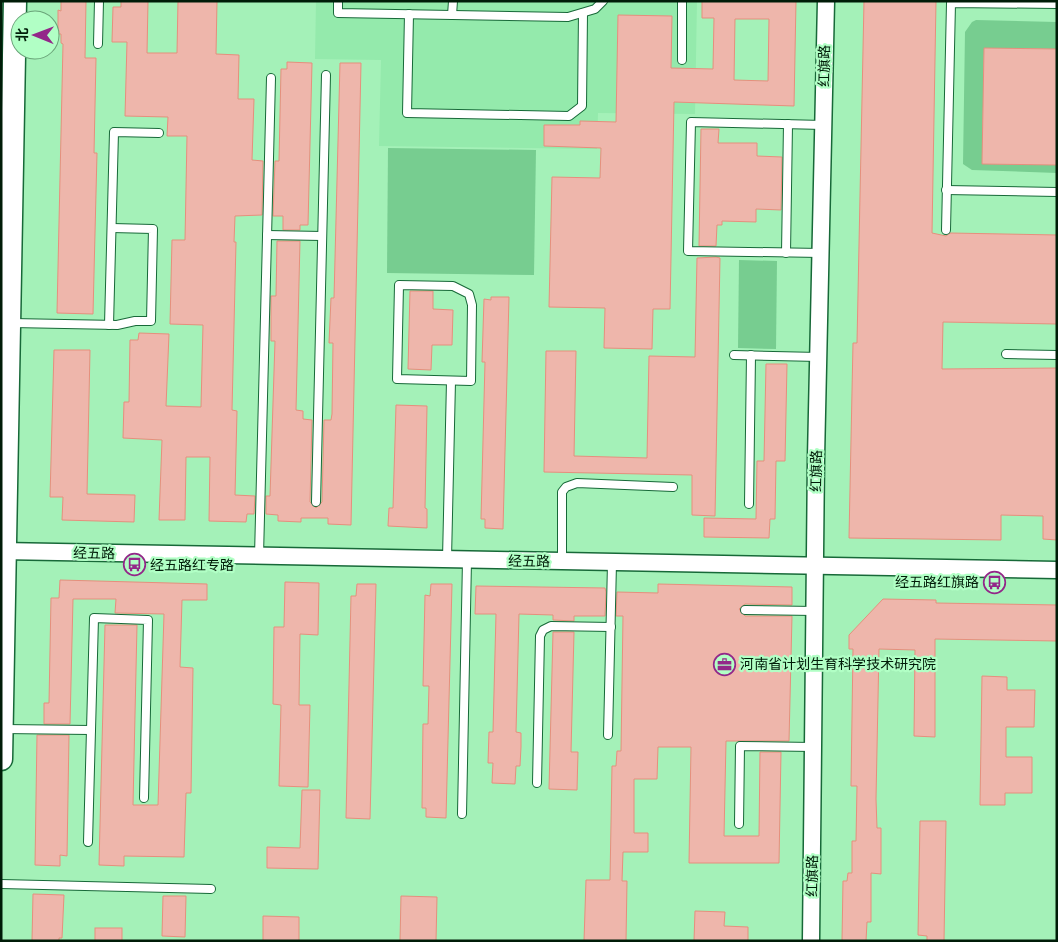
<svg xmlns="http://www.w3.org/2000/svg" width="1058" height="942" font-family="Mulish,'Noto Sans SC',sans-serif">
<rect width="100%" height="100%" fill="#a4f1b8"/>
<path fill="#94eaac" d="M316,1H697L695,114L598,113L597,149L379,146L381,60L315,59Z"/>
<g fill="#77cd90">
<path d="M976,20L1057,22V49L984,48L982,163L1057,165V173L972,170L963,164L965,32L972,22Z"/>
<path d="M388,148L536,150L534,275L387,273Z"/>
<path d="M739,260L777,261L776,349L738,348Z"/>
</g>
<g fill="#eeb6ab" stroke="#e68f7d" fill-rule="evenodd">
<path d="M61,1H86L85,58H96L94,153H97L93,314L57,313L63,44L61,43V34H58V10L61,11Z"/>
<path d="M121,1H148L147,53H177L178,1H217L216,54L239,55L238,99H254L252,160L263,161L262,215L235,216L234,242H236L232,410L237,411L235,495L255,496L254,514H247L246,522L209,521L210,457H186L185,520H159L162,440L123,438L124,402H129L130,340H138L139,333L169,334L166,406L201,407L203,325L170,324L172,240H185L187,136H167L168,117L125,116L127,42H112L113,7H121Z"/>
<path d="M702,1H796L794,106L674,102L670,309H653L652,349L604,348L605,308L549,307L552,177L600,178L601,148L544,146V125H580V121L616,122L618,15L672,16L671,68L713,69L714,18H702ZM735,19H769L768,81L734,80Z"/>
<path d="M864,1H936L932,233L946,236L950,233L1057,235V324L943,322L942,369L1057,368V540L1043,539V516L1001,515V540L849,538L853,343H857Z"/>
<path d="M984,48L1057,49V165L982,164Z"/>
<path d="M287,62L312,63L308,225H300V230H283V216H273L275,161H279L281,69H287Z"/>
<path d="M340,63H361L351,525L328,524V518H301V522L278,521V515L266,514V496H270L275,341H271V296H276L277,241H300L296,410L303,411V419L312,420L310,502L316,508L322,502L324,420H331L332,414L333,343H329L331,298H334Z"/>
<path d="M701,129H719L718,143H757V156L782,157L781,210L756,209V222L722,221V225H717L716,246H699Z"/>
<path d="M716,257L720,258L715,516L692,515V475L544,472L546,351H576L574,456L647,458L649,356L695,357L697,258Z"/>
<path d="M410,291H433V309L453,310L452,345H432L431,370L408,369Z"/>
<path d="M491,297H509L503,529L485,528V519H481L485,362H482L484,299L491,300Z"/>
<path d="M54,350H90L87,494L135,495L134,522L62,520L63,497H50Z"/>
<path d="M766,364H787L785,461H776L775,519H770L769,538L704,537V518L756,519L757,461H764Z"/>
<path d="M396,405L427,406L425,508L427,509V528L388,526L389,508H393Z"/>
<path d="M60,580L207,584V600H182L180,667L193,668L191,793H186L184,857L124,856V866L99,865L105,625H137L133,805H158L164,614L115,613L116,599H73L70,724H44V703H49L51,598H59Z"/>
<path d="M285,582L319,583L318,635L300,634L299,705H310L308,787L279,786L281,705L273,704L274,627H284Z"/>
<path d="M357,584H376L370,819L346,818L351,596H356Z"/>
<path d="M431,584H452L446,818L426,817V808H422L423,724H428L429,686H423L425,595L430,596Z"/>
<path d="M658,584L792,587V605L745,604L739,609L745,616H792L789,741H726L724,836H759L760,752H781L779,863H689L691,747H658L657,779H634V833H648V852H623L622,881H627L626,941H584L586,880H610L612,766H616L617,751H621L623,616H616L617,592L658,593Z"/>
<path d="M476,586L605,588L606,592L605,616H574V621L553,620V615L519,614L516,732L521,733V747L520,766H516L515,784L492,783L493,763H488L489,732H493L496,614H475Z"/>
<path d="M883,599L936,600V603L1057,605V641L935,639V737L914,736L915,650L879,649L876,799L877,828H881V874L871,873V922H867L866,941H842L843,881H847L848,873H852V841H856L857,786H851L853,649H849V635Z"/>
<path d="M553,632H574L571,752H578L577,790L549,789Z"/>
<path d="M982,676L1007,677V690H1035L1034,727H1006V757H1032V793H1005V805H980Z"/>
<path d="M37,735H69L67,856L60,855V866L35,865Z"/>
<path d="M302,790H320L318,869L267,868V847L300,848Z"/>
<path d="M920,821H946L944,941H927V936L918,935Z"/>
<path d="M33,894L64,895L62,938H59V941H32Z"/>
<path d="M163,896H186L185,937L162,936Z"/>
<path d="M401,896L437,897L436,941H400Z"/>
<path d="M695,911L725,912L724,926L748,927V941H694Z"/>
<path d="M263,916L299,917V941H263Z"/>
<rect x="95" y="928" width="27" height="13"/>
</g>
<g fill="none" stroke-linecap="round" stroke-linejoin="round">
<defs>
<g id="lane">
<path d="M338,1V13L568,17L595,9L603,1"/>
<path d="M409,14L407,113L569,116L582,106L583,13"/>
<path d="M452,15L453,1"/>
<path d="M98,44L99,1"/>
<path d="M682,60V1"/>
<path d="M946,190L1057,192"/>
<path d="M946,230L951,3L1057,4"/>
<path d="M267,235L322,236"/>
<path d="M786,253L788,124"/>
<path d="M821,253L688,251L691,122L823,125"/>
<path d="M399,285L453,286L469,294L472,305L471,381L397,379Z"/>
<path d="M12,323L117,325L135,321H151L153,229L112,228"/>
<path d="M109,325L114,132L159,133"/>
<path d="M1006,354L1057,355"/>
<path d="M734,355L819,357"/>
<path d="M316,502L326,75"/>
<path d="M749,504L751,355"/>
<path d="M259,556L271,78"/>
<path d="M447,559L451,381"/>
<path d="M562,562V492L566,487L577,483L673,487"/>
<path d="M745,610L815,611"/>
<path d="M3,729L91,730"/>
<path d="M608,735L612,563"/>
<path d="M537,783L540,636L543,630L551,626L611,627"/>
<path d="M462,814L467,560"/>
<path d="M739,824L740,746L813,747"/>
<path d="M88,842L94,618L148,620L144,798"/>
<path d="M1,884L211,889"/>
</g>
<g id="street">
<path d="M1,551L1057,570"/>
<path d="M811,941L816,458L826,1"/>
</g>
<path id="secondary" d="M1,759L15,1"/>
</defs>
<use href="#lane" stroke="#176938" stroke-width="10"/>
<use href="#street" stroke="#176938" stroke-width="19"/>
<use href="#secondary" stroke="#176938" stroke-width="25"/>
<use href="#lane" stroke="#fff" stroke-width="8"/>
<use href="#street" stroke="#fff" stroke-width="16"/>
<use href="#secondary" stroke="#fff" stroke-width="22"/>
</g>
<defs>
<symbol id="bus-ring" viewBox="-11 -11 22 22"><circle r="9.5" fill="#b1ffc5" stroke="#932789" stroke-width="1.5"/><path d="M-5-6H5V4H4V6H2V4H-2V6H-4V4H-5ZM-3.5-4V0h7V-4ZM-3.5 1.2v1.5H-2V1.2ZM2 1.2v1.5H3.5V1.2Z" fill="#932789"/></symbol>
<symbol id="office-ring" viewBox="-11 -11 22 22"><circle r="9.5" fill="#b1ffc5" stroke="#932789" stroke-width="1.5"/><path d="M-6-3h4V-5.5h4V-3h4V5H-6ZM-1-4.5V-3h2v-1.5ZM-6 0V1H6V0Z" fill="#932789"/></symbol>
</defs>
<g fill-rule="evenodd">
<use href="#bus-ring" x="122" y="552" width="25" height="25"/>
<use href="#bus-ring" x="982" y="570" width="25" height="25"/>
<use href="#office-ring" x="712" y="652" width="25" height="25"/>
</g>
<g text-anchor="middle" dominant-baseline="central" stroke-width="4.5" stroke-linejoin="round" paint-order="stroke">
<g font-size="14" fill="#001c08" stroke="#b1ffc5">
<text transform="translate(824 66) rotate(-89)">红旗路</text>
<text transform="translate(816 471) rotate(-89)">红旗路</text>
<text transform="translate(94 553) rotate(1)">经五路</text>
<text transform="translate(529 561) rotate(1)">经五路</text>
<text transform="translate(812 876) rotate(-89)">红旗路</text>
</g>
<g font-size="14" fill="#001c08" stroke="#b1ffc5" text-anchor="start">
<text x="150" y="565">经五路红专路</text>
<text x="979" y="582" text-anchor="end">经五路红旗路</text>
<text x="740" y="664">河南省计划生育科学技术研究院</text>
</g>
</g>
<rect width="1058" height="942" fill="none" stroke="#001c08" stroke-width="5"/>
<g transform="translate(35 35) rotate(271)"><circle r="24" fill="#b1ffc5" stroke="#6aa479"/>
<path d="M0-4L9 19L0 12L-9 19Z" fill="#932789"/>
<text y="-8" font-size="14" font-weight="bold" text-anchor="middle" fill="#001c08">北</text>
</g>
</svg>
